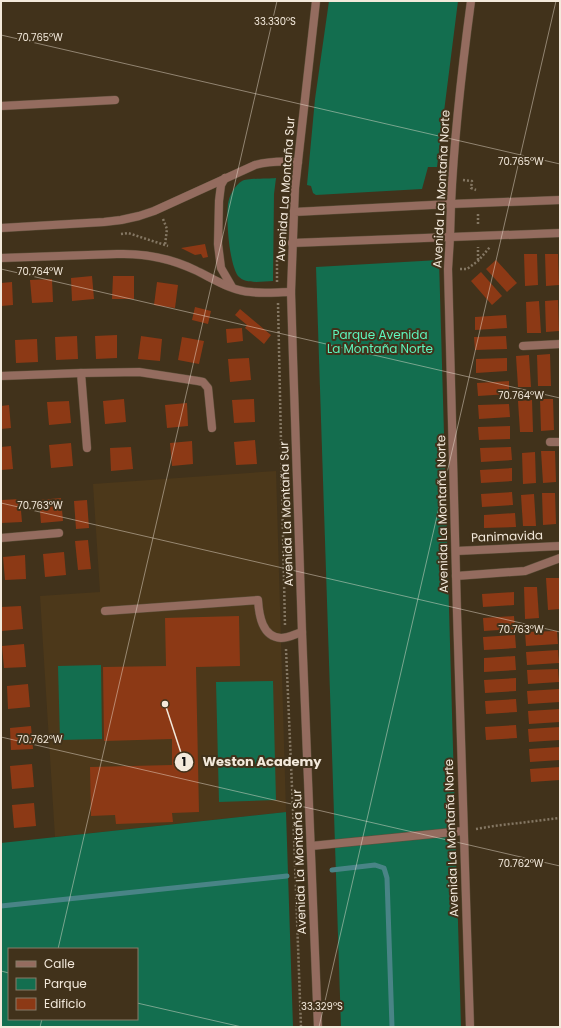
<svg xmlns="http://www.w3.org/2000/svg" width="561" height="1028" font-family="Poppins,sans-serif">
<rect width="100%" height="100%" fill="#41321b"/>
<path fill="#4c381a" d="M276,471L286,812L55,837L40,596L100,592L93,484Z"/>
<g fill="#136e4f" fill-rule="evenodd">
<path d="M329,1H458L437,167H428L422,189L316,195L313,193L311,186L307,185L315,99Z"/>
<path d="M276,178L274,194L273,281C263,281 246,285 238,276C229,263 226,219 228,204C229,196 235,185 242,181C247,178 269,179 276,178Z"/>
<path d="M439,260L461,1027H341L316,267Z"/>
<path d="M101,665L102,739L60,740L58,666Z"/>
<path d="M273,681L276,800L219,802L216,682Z"/>
<path d="M286,812L293,1027H1V843ZM9,949H137V1019H9Z"/>
</g>
<g fill="none" stroke-linecap="round" stroke-linejoin="round">
<g stroke="#498486" stroke-width="5">
<path d="M332,870L375,865L384,868L387,878L392,1027"/>
<path d="M1,906L287,876"/>
</g>
</g>
<g fill="#8c3915">
<path d="M205,244L208,257L203,258L201,254L195,255L181,248Z"/>
<path d="M524,254H537L538,285L525,286Z"/>
<path d="M545,254H558L559,285L546,286Z"/>
<path d="M496,260L517,283L507,292L486,269Z"/>
<path d="M481,272L502,296L492,305L471,281Z"/>
<path d="M92,276L94,299L72,301L71,278Z"/>
<path d="M113,276H134V299H112Z"/>
<path d="M52,279L53,302L32,303L30,280Z"/>
<path d="M12,282L13,305L1,306V283Z"/>
<path d="M157,282L178,285L175,308L154,305Z"/>
<path d="M558,300L559,331L546,332L545,301Z"/>
<path d="M539,301L541,333H527L526,302Z"/>
<path d="M195,307L211,311L208,324L192,320Z"/>
<path d="M240,309L271,335L264,344L245,328L247,325L235,315Z"/>
<path d="M506,315L507,328L475,330V317Z"/>
<path d="M242,328L243,341L227,343L226,329Z"/>
<path d="M117,335V358L96,359L95,336Z"/>
<path d="M77,336L78,359L56,360L55,337Z"/>
<path d="M141,336L162,339L160,361L138,359Z"/>
<path d="M506,336L507,349L475,350L474,337Z"/>
<path d="M182,337L204,341L199,364L178,360Z"/>
<path d="M37,339L38,362L16,363L15,340Z"/>
<path d="M550,354L551,386H538L537,355Z"/>
<path d="M529,355L531,387H518L516,356Z"/>
<path d="M249,358L251,380L230,382L228,359Z"/>
<path d="M507,358V371L476,373V359Z"/>
<path d="M509,381V394L478,396L477,383Z"/>
<path d="M124,399L126,422L105,424L103,401Z"/>
<path d="M254,399L255,422L234,423L232,400Z"/>
<path d="M540,399H553L554,430L541,431Z"/>
<path d="M532,400L533,432H520L518,401Z"/>
<path d="M69,401L71,423L49,425L47,402Z"/>
<path d="M187,403L188,426L167,428L165,405Z"/>
<path d="M509,404L510,417L479,419L478,405Z"/>
<path d="M9,405L11,428L1,429V406Z"/>
<path d="M510,426V439L479,440L478,427Z"/>
<path d="M255,440L257,464L236,465L234,442Z"/>
<path d="M192,441L193,464L172,466L170,443Z"/>
<path d="M71,443L73,466L51,468L49,445Z"/>
<path d="M11,446L13,469L1,470V447Z"/>
<path d="M131,447L133,469L111,471L110,448Z"/>
<path d="M511,447L512,460L481,462L480,448Z"/>
<path d="M541,451H555L556,482L543,483Z"/>
<path d="M535,452L536,483L523,484L522,453Z"/>
<path d="M512,468V481L481,483L480,470Z"/>
<path d="M512,492L513,505L482,507L481,494Z"/>
<path d="M542,493H555L556,524L543,525Z"/>
<path d="M534,494L536,526H523L521,495Z"/>
<path d="M61,498L63,521L41,523L39,500Z"/>
<path d="M20,499L22,522L1,523V500Z"/>
<path d="M87,500L89,528L76,529L74,501Z"/>
<path d="M515,513L516,527L484,528V515Z"/>
<path d="M88,540L91,569L78,570L75,541Z"/>
<path d="M64,552L66,575L45,577L43,554Z"/>
<path d="M25,555L26,579L5,580L3,557Z"/>
<path d="M546,578H559L560,609L548,610Z"/>
<path d="M524,587H537L539,618L525,619Z"/>
<path d="M514,592V605L483,607L482,594Z"/>
<path d="M21,606L23,629L2,631L1,607Z"/>
<path d="M239,616L240,666L196,667L199,812L172,813L173,822L116,824L115,815L91,816L90,767L172,765V739L104,741L103,667L166,666L165,618Z"/>
<path d="M514,616L515,629L484,631L483,618Z"/>
<path d="M557,631L558,644L526,646L525,632Z"/>
<path d="M515,635L516,648L484,650L483,637Z"/>
<path d="M24,644L26,667L4,668L2,646Z"/>
<path d="M558,650L559,663L527,665L526,652Z"/>
<path d="M515,656L516,670L484,672V658Z"/>
<path d="M558,669L559,682L528,684L527,670Z"/>
<path d="M516,678V691L485,693L484,680Z"/>
<path d="M28,684L30,707L8,709L7,686Z"/>
<path d="M559,689L560,702L528,704L527,691Z"/>
<path d="M516,699L517,712L486,714L485,701Z"/>
<path d="M560,709V722L529,724L528,711Z"/>
<path d="M516,725L517,738L486,740L485,727Z"/>
<path d="M31,726L33,749L11,750L10,728Z"/>
<path d="M560,727V740L529,742L528,729Z"/>
<path d="M560,747V760L530,762L529,749Z"/>
<path d="M32,764L34,787L12,789L10,766Z"/>
<path d="M560,767V780L531,782L530,769Z"/>
<path d="M34,803L36,826L14,828L12,805Z"/>
</g>
<g fill="none" stroke-linecap="round" stroke-linejoin="round">
<defs>
<path id="service" d="M105,611L258,600C259,615 262,637 281,638C288,638 295,634 302,632"/>
<g id="minor">
<path d="M1,106L115,100"/>
<path d="M225,178L221,185L219,201L218,244L221,268L232,287"/>
<path d="M451,204C454,136 462,68 471,1"/>
<path d="M294,212L295,188L316,1"/>
<path d="M1,228L104,222L121,220L139,216L154,211L255,165C270,161 283,161 298,162"/>
<path d="M1,258L117,254C144,253 170,258 195,270C212,278 231,291 251,292C264,294 278,292 291,292"/>
<path d="M523,346L560,344"/>
<path d="M81,373L87,448"/>
<path d="M1,376L81,373L139,372L198,381L203,382L208,388L212,428"/>
<path d="M550,442H560"/>
<path d="M1,538L59,533"/>
<path d="M456,551L560,546"/>
<path d="M456,576L525,571L560,558"/>
<path d="M311,846L463,831"/>
</g>
<g id="tertiary">
<path d="M451,204L450,237L448,269L457,612L470,1027"/>
<path d="M292,243L560,233"/>
<path d="M318,1027L302,632L293,358L291,292L294,212L451,204L560,200"/>
</g>
</defs>
<use href="#service" stroke="#5d4f3a" stroke-width="9"/>
<use href="#minor" stroke="#5d4f3a" stroke-width="9"/>
<use href="#tertiary" stroke="#5d4f3a" stroke-width="9"/>
<g stroke="#847763" stroke-width="2.5" stroke-dasharray="2 2" stroke-linecap="butt">
<path d="M463,180L472,181L471,188L476,190"/>
<path d="M163,219L167,229L165,245"/>
<path d="M478,224V213"/>
<path d="M121,234L128,233L168,246"/>
<path d="M277,260V282"/>
<path d="M478,260V247"/>
<path d="M460,269H467L478,261L490,247"/>
<path d="M278,303L285,626"/>
<path d="M286,649L293,810L301,1027"/>
<path d="M476,829L494,826L560,818"/>
</g>
<use href="#service" stroke="#946c5f" stroke-width="8"/>
<use href="#minor" stroke="#946c5f" stroke-width="8"/>
<use href="#tertiary" stroke="#946c5f" stroke-width="8"/>
</g>
<path fill="none" stroke="#f3e9db" stroke-width="1" stroke-opacity="0.45" d="M1,35L560,164M1,269L560,398M1,503L560,632M1,737L560,866M58,949L277,1M1,971L9,973M137,1003L242,1027M40,1027L42,1019M319,1027L556,1"/>
<g text-anchor="middle" dominant-baseline="central" stroke-width="4" stroke-linejoin="round" paint-order="stroke">
<g font-size="12" fill="#f3e9db" stroke="#41321b">
<text transform="translate(285 189) rotate(-86)">Avenida La Montaña Sur</text>
<text transform="translate(441 189) rotate(-87)">Avenida La Montaña Norte</text>
<text transform="translate(286 514) rotate(-92)">Avenida La Montaña Sur</text>
<text transform="translate(442 514) rotate(-91)">Avenida La Montaña Norte</text>
<text transform="translate(507 536) rotate(-2)">Panimavida</text>
<text transform="translate(451 838) rotate(-92)">Avenida La Montaña Norte</text>
<text transform="translate(299 862) rotate(-92)">Avenida La Montaña Sur</text>
</g>
<g font-size="12" fill="#5ef6bd" stroke="#41321b">
<text x="380" y="334">Parque Avenida<tspan x="380" dy="14">La Montaña Norte</tspan></text>
</g>
</g>
<g font-size="10" text-anchor="middle" fill="#f3e9db" stroke="#41321b" stroke-width="4" stroke-linejoin="round" paint-order="stroke">
<text x="275" y="25">33.330°S</text>
<text x="40" y="41">70.765°W</text>
<text x="521" y="165">70.765°W</text>
<text x="40" y="275">70.764°W</text>
<text x="521" y="399">70.764°W</text>
<text x="40" y="509">70.763°W</text>
<text x="521" y="633">70.763°W</text>
<text x="40" y="743">70.762°W</text>
<text x="521" y="867">70.762°W</text>
<text x="322" y="1010">33.329°S</text>
</g>
<path fill="none" stroke="#f3e9db" stroke-width="1.5" d="M165 704L184 762"/>
<g fill="#f3e9db" stroke="#41321b" stroke-width="1.5">
<circle cx="165" cy="704" r="4"/>
<circle cx="184" cy="762" r="10"/>
</g>
<g font-size="12" text-anchor="middle" font-weight="bold" fill="#111">
<text x="184" y="766">1</text>
</g>
<g font-size="13" text-anchor="middle" font-weight="bold" fill="#f3e9db" stroke="#41321b" stroke-width="4" stroke-linejoin="round" paint-order="stroke">
<text x="262" y="766">Weston Academy</text>
</g>
<rect width="561" height="1028" fill="none" stroke="#f3e9db" stroke-width="4"/>
<rect x="8" y="948" width="130" height="72" fill="#41321b" stroke="#887b68"/>
<rect x="16" y="961" width="20" height="6" fill="#946c5f" stroke="#887b68"/>
<text x="44" y="968" font-size="12" fill="#f3e9db">Calle</text>
<rect x="16" y="978" width="20" height="12" fill="#136e4f" stroke="#887b68"/>
<text x="44" y="988" font-size="12" fill="#f3e9db">Parque</text>
<rect x="16" y="998" width="20" height="12" fill="#8c3915" stroke="#887b68"/>
<text x="44" y="1008" font-size="12" fill="#f3e9db">Edificio</text>
</svg>
